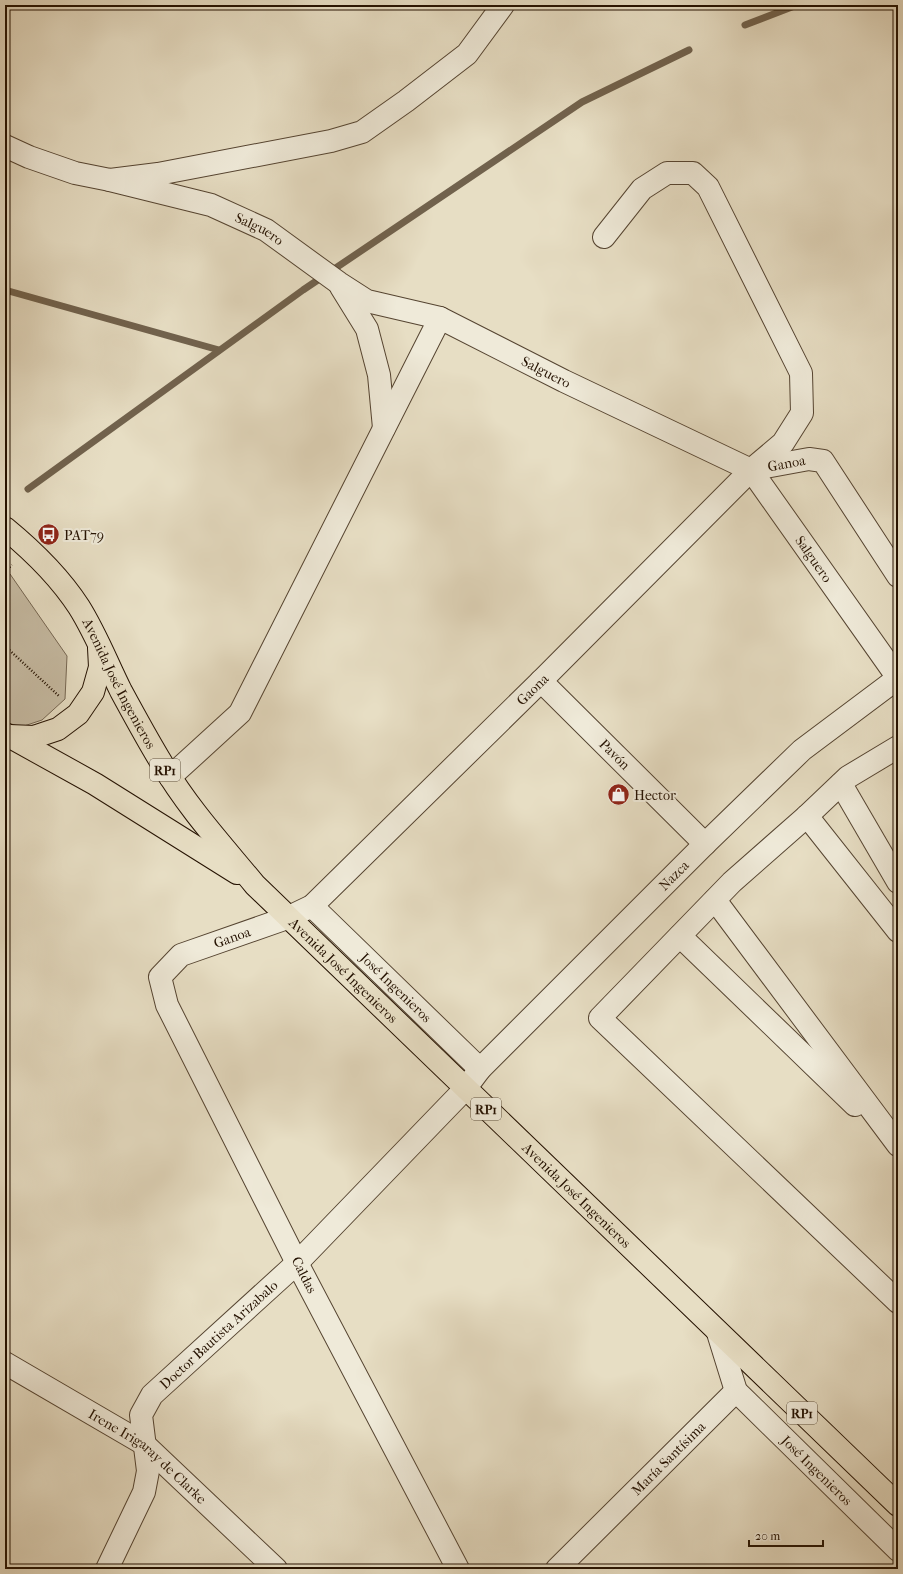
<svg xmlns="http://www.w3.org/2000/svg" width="903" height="1574" font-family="'IM FELL French Canon',serif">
<rect width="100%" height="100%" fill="#e7dec4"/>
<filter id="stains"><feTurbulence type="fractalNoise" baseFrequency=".005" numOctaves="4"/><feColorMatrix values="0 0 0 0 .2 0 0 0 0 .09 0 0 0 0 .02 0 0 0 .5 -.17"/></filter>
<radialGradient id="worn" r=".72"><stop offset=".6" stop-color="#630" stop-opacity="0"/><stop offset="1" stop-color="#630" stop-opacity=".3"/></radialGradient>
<path fill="#c6bba3" stroke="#756652" d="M5,570L10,574L67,656L65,699L42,720L21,727L5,722Z"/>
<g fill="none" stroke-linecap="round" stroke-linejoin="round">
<g stroke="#71624d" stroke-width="7">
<path d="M745,25L797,5"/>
<path d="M5,290L219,350"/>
<path d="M28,489L303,290L582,102L689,50"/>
</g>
<defs>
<g id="minor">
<path d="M5,146L29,157L75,173L110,180L158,174L331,141L362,132L406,101L467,54L503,5"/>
<path id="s1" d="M110,180L211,205L266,230L339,283L367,301L440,318L564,381L751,470L898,678"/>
<path d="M341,287L367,329L379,375L384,428"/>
<path id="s2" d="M754,469L809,459L823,461L898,576"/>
<path id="s3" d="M541,681L705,844"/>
<path d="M898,747L848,777L807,816L732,882L600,1018L898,1302"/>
<path d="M170,777L240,713L440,318"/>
<path d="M841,784L898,882"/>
<path d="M807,816L898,931"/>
<path d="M715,900L898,1145"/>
<path id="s4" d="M312,906L480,1069"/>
<path d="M680,936L855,1105"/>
<path id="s5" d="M718,1333L736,1391L898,1550"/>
<path id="s6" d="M5,1363L144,1444L276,1569"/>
<path id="s7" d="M107,1569L144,1492L148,1471L141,1415L152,1395L297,1263L465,1089L480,1069L705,844L802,750L898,678"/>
<path id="s8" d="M458,1569L297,1263L167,1005L160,977L181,955L287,918L312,906L541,681L751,470L783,443L802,413L801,373L708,187L693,173H667L642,189L604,237"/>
<path id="s9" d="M557,1569L736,1391"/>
</g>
<g id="primary">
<path id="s10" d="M5,528C33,551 59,576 79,607C96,634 107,663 121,691C134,715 147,739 161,762C187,807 222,845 255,885L898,1505"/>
<path d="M5,734L95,784L237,873"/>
<path d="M9,736L34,737L58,729L78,714L93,692L100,667L99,648"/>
</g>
</defs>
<use href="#minor" stroke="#554431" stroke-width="24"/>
<use href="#primary" stroke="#241100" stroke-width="24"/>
<g stroke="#241100" stroke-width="2.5" stroke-dasharray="1 2" stroke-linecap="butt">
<path d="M5,571L12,565"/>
<path d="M5,646L60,697"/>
</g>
<use href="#minor" stroke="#efead9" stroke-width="22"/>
<use href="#primary" stroke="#e7dec4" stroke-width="22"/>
</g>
<defs>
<symbol id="bus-disc" viewBox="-11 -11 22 22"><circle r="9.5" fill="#8f2418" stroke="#efead9"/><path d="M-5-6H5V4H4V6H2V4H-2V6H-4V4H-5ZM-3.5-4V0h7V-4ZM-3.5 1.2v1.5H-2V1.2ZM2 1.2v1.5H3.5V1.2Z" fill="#fff"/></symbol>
<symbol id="shop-disc" viewBox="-11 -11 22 22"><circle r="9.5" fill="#8f2418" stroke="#efead9"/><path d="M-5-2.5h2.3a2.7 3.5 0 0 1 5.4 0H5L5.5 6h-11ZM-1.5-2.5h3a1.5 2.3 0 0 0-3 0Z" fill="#fff"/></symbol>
</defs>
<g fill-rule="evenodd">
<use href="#bus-disc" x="36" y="522" width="25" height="25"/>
<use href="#shop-disc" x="606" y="782" width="25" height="25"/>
</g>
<g text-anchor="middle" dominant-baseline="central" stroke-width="4" stroke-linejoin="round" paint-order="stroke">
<g fill="#efead9" stroke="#615241" stroke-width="1">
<rect x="150" y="759" width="30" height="22" rx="3"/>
<rect x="471" y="1098" width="30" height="22" rx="3"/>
<rect x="787" y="1402" width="30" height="22" rx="3"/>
</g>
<g font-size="13" font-weight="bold" fill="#241100">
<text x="165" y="770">RP1</text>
<text x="486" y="1109">RP1</text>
<text x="802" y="1413">RP1</text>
</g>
<g font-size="14" fill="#241100" stroke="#efead9">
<text stroke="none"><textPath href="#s1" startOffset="158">Salguero</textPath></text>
<text stroke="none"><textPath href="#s1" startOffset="482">Salguero</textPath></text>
<text stroke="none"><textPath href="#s2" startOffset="33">Ganoa</textPath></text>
<text stroke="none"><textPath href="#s1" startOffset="818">Salguero</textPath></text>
<text stroke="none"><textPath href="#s10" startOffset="195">Avenida José Ingenieros</textPath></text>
<text stroke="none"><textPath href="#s8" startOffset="1143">Gaona</textPath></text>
<text stroke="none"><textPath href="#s3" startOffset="104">Pavón</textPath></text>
<text stroke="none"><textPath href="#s7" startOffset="923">Nazca</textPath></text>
<text stroke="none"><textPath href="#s8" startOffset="748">Ganoa</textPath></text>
<text stroke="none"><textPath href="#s10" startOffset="562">Avenida José Ingenieros</textPath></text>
<text stroke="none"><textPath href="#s4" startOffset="117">José Ingenieros</textPath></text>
<text stroke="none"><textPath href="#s10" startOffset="886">Avenida José Ingenieros</textPath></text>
<text transform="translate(304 1275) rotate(63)">Caldas</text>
<text stroke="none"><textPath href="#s7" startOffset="276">Doctor Bautista Arizabalo</textPath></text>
<text stroke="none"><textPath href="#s6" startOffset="171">Irene Irigaray de Clarke</textPath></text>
<text stroke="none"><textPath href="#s9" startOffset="157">María Santísima</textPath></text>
<text stroke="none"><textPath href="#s5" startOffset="174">José Ingenieros</textPath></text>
</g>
<g font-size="14" fill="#241100" stroke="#efead9" text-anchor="start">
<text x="64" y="535">PAT79</text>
<text x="634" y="795">Hector</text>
</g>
</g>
<rect width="903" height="1574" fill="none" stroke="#e7dec4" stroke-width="20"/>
<rect x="6" y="6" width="891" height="1562" fill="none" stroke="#241100" stroke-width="2"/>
<rect x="10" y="10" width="883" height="1554" fill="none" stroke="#241100"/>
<path d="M749 1540v6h74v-6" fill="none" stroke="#241100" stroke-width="2"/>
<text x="755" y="1540" font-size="12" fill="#241100" stroke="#efead9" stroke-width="3" paint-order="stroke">20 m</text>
<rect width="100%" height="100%" filter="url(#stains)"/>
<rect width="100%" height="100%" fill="url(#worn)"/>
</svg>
